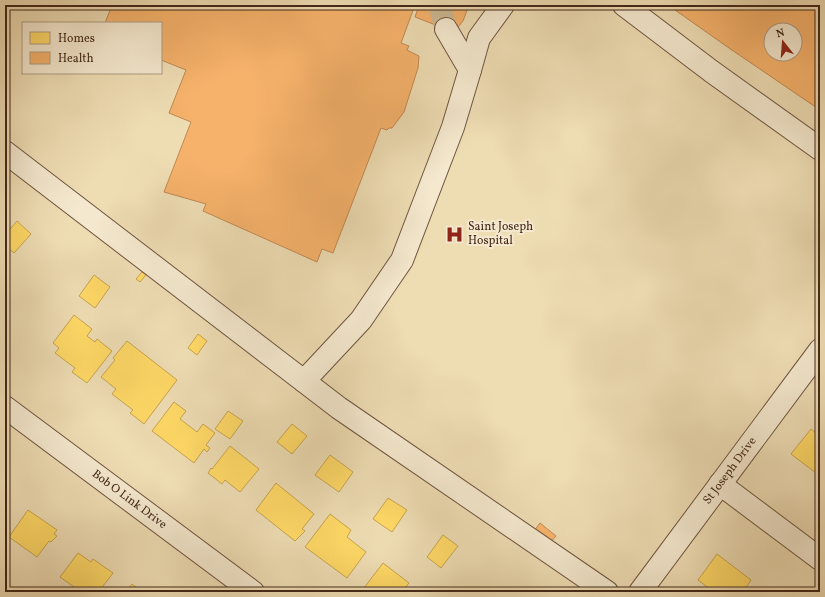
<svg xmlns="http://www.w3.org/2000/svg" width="825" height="597" font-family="Vollkorn,serif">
<rect width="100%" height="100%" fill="#eedcb3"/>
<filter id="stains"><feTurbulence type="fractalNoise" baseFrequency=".005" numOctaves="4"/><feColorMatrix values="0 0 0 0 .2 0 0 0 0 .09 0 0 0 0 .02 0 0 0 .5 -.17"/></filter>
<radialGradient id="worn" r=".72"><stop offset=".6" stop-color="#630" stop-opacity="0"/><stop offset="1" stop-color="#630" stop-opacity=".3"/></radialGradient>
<g fill="#ffd966" stroke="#c7a44f">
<path d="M17,221L31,234L14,253L5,245V235Z"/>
<path d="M142,272L146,275L140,282L136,279Z"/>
<path d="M94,275L110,287L95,308L79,296Z"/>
<path d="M74,315L92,329L87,336L95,342L97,339L112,351L87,383L72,372L75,368L55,353L59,348L53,343Z"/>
<path d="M198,334L207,341L197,355L188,348Z"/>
<path d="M127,341L177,380L144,424L130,413L133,410L112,394L116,389L101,377L115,360L113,358Z"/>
<path d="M174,402L186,411L180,419L197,432L203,424L215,433L206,445L210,448L207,452L204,449L194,463L152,431Z"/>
<path d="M228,411L243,421L230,439L215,429Z"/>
<path d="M292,424L307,436L292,454L277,442Z"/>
<path d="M811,429L820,436V476L791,454Z"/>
<path d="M230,446L259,469L240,492L225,480L222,484L208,473L211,468L212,469Z"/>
<path d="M330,455L353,472L339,492L315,475Z"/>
<path d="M276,483L314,514L302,529L305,531L295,541L256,510Z"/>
<path d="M388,498L407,510L392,532L373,519Z"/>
<path d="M28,510L57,530L54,534L57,536L51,542L49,541L37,557L9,537Z"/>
<path d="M330,514L351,530L347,537L366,552L347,578L305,547Z"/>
<path d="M443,535L458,546L441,568L427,557Z"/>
<path d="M78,553L91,562L93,559L113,573L100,590L98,592H81L60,577Z"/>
<path d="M717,554L751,580L743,592H714L698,580Z"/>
<path d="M383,563L409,583L402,592H370L364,588Z"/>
<path d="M132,584L142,592H125H126Z"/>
</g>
<g fill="#f6b26b" stroke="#c08952" fill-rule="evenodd">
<path d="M112,5H415L401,43L409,46L407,50L419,56L418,68L404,112L392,128H389L387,130L381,128L333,253L322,249L317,262L203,211L206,204L164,192L191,122L169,113L186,70L161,60V23H105Z"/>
<path d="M419,5H469L463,21L457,28L446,29L415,17Z"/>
<path d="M668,5H820V110L729,48ZM771,30H795V54H771Z"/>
<path d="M540,523L556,536L549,544L534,531Z"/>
</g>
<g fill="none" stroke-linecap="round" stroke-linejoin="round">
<path stroke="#ccb894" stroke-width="22" stroke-dasharray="22 11" stroke-linecap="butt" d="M443,5L441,11L446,29"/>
<defs>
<g id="minor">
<path d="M624,5L711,71L820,149"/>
<path d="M446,29L470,70"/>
<path d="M5,152L339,408L607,592"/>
<path d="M304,381L361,320L402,260L453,127L470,70L479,38L503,5"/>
<path id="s1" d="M5,407L253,592"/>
<path d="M720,484L820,559"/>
<path id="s2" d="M640,592L820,350"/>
</g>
</defs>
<use href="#minor" stroke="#6e5540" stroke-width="24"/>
<use href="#minor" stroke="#f4e8ce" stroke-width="22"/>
</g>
<defs>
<symbol id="hospital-bare" viewBox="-9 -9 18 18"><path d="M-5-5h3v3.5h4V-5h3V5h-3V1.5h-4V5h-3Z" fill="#8f2418" stroke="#f4e8ce" stroke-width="2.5" paint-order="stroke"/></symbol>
</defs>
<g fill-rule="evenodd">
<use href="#hospital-bare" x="442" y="222" width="25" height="25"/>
</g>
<g text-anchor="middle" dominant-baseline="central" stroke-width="4" stroke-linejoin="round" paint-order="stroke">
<g font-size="12" fill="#432819" stroke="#f4e8ce" text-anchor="start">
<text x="468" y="227">Saint Joseph<tspan x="468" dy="14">Hospital</tspan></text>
</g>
<g font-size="12" fill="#432819" stroke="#f4e8ce">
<text stroke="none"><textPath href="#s2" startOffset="151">St Joseph Drive</textPath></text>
<text stroke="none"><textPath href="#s1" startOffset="155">Bob O Link Drive</textPath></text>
</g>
</g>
<rect width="825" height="597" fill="none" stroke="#eedcb3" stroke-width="20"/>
<rect x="6" y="6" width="813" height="585" fill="none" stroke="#432819" stroke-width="2"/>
<rect x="10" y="10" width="805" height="577" fill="none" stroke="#432819"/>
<rect x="22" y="22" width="140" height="52" fill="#f4e8ce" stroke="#ad9b86"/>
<rect x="30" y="32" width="20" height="12" fill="#ffd966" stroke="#ad9b86"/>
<text x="58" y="42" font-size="12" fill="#432819">Homes</text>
<rect x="30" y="52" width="20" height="12" fill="#f6b26b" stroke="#ad9b86"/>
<text x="58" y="62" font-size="12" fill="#432819">Health</text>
<g transform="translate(783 42) rotate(343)"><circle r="19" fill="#f4e8ce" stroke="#ad9b86"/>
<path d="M0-3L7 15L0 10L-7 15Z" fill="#8f2418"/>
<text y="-6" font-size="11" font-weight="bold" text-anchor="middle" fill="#432819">N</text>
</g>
<rect width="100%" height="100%" filter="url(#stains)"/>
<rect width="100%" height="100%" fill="url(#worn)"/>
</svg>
